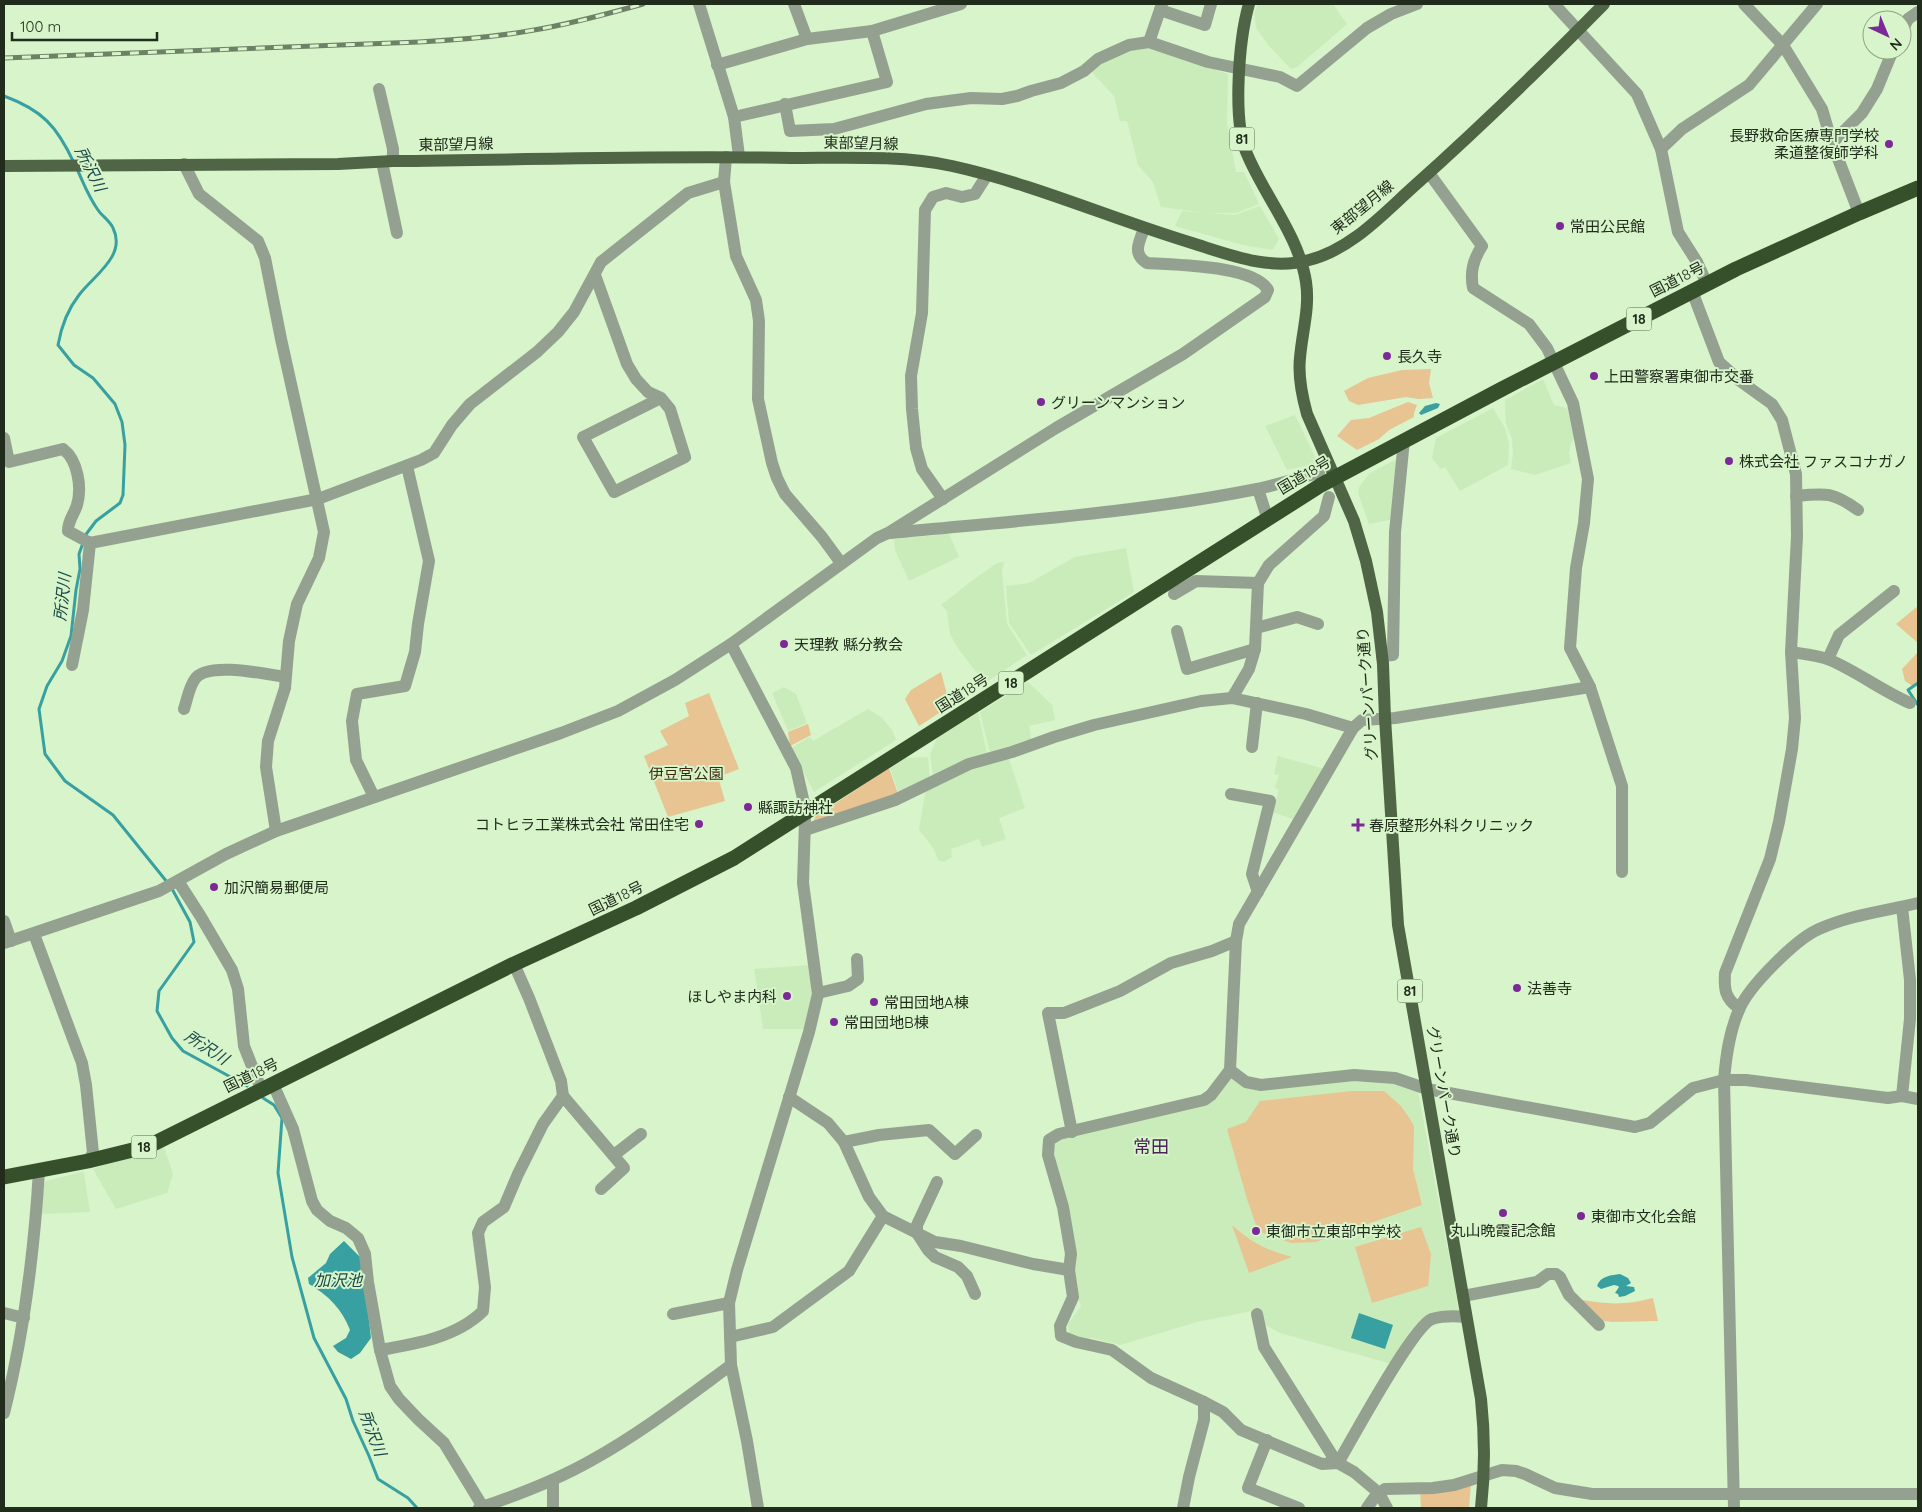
<svg xmlns="http://www.w3.org/2000/svg" width="1922" height="1512" font-family="Quicksand,'Noto Sans JP',sans-serif">
<rect width="100%" height="100%" fill="#d7f4ca"/>
<g fill="#caecbb">
<path d="M1258,4H1333L1347,24L1297,67L1291,69L1269,46L1256,28L1254,13Z"/>
<path d="M1143,48H1151L1228,74L1227,123L1236,172H1244L1259,204L1236,213H1206L1161,207L1153,182L1138,165L1127,121H1120L1114,96L1090,70L1129,50Z"/>
<path d="M1260,206L1279,239L1273,250L1243,245L1175,226L1182,211L1235,215Z"/>
<path d="M1543,379L1554,405L1567,408L1576,435L1571,443L1569,453L1571,463L1535,475L1511,469L1513,453L1512,439L1506,424L1505,400Z"/>
<path d="M1493,408L1505,428L1509,444L1508,465L1460,491L1445,467L1441,469L1432,458L1436,438Z"/>
<path d="M1295,415L1318,463L1287,470L1265,426Z"/>
<path d="M1397,459L1399,462L1390,520L1369,524L1358,493L1359,487L1370,473Z"/>
<path d="M949,534L959,557L909,581L895,550L894,539Z"/>
<path d="M1126,548L1134,592L1031,655L1009,623L1006,586L1029,583L1075,557Z"/>
<path d="M1004,562L1002,573L1007,624L1027,655L985,683L957,647L950,634L947,611L941,605L973,580L997,563Z"/>
<path d="M1028,682L1052,705L1055,720L1029,726L1032,742L990,753L980,712Z"/>
<path d="M784,687L796,694L807,723L788,731L772,693Z"/>
<path d="M868,709L882,718L892,730L896,740L814,792L791,748L810,737L813,741Z"/>
<path d="M978,712L987,754L933,776L930,755L937,738Z"/>
<path d="M1008,756L1025,808L999,818L1006,839L982,847L979,839L951,849L952,857L943,862L938,860L934,849L919,830L926,788L970,768Z"/>
<path d="M1278,756L1325,769L1295,820L1273,812L1279,790L1275,788L1279,775L1274,774Z"/>
<path d="M928,757L930,779L899,794L890,768L906,758Z"/>
<path d="M810,965L812,986V1004L803,1029H763L754,969Z"/>
<path d="M1230,1070L1245,1082L1354,1075L1417,1086L1460,1315L1431,1318L1392,1364L1280,1333L1255,1319L1252,1311L1197,1322L1120,1345L1092,1338L1076,1342L1069,1336L1068,1324L1081,1306L1069,1270L1049,1140L1204,1100Z"/>
<path d="M163,1144L173,1174L167,1193L116,1209L93,1169Z"/>
<path d="M82,1172L84,1173L90,1212L40,1214L44,1184L46,1181Z"/>
</g>
<g fill="#e7c491">
<path d="M1431,369L1429,383L1433,398L1418,399L1406,397L1358,405L1349,401L1344,391L1368,378L1402,370Z"/>
<path d="M1408,402L1417,405L1414,413V417L1389,430L1379,439L1357,450L1337,436L1351,420L1369,418Z"/>
<path d="M1918,606V643L1896,624Z"/>
<path d="M1918,652V685L1914,687L1905,681L1902,669Z"/>
<path d="M941,672L950,706L919,726L905,699L911,690Z"/>
<path d="M709,693L739,769L718,777L725,801L668,817L644,756L668,745L660,731L689,716L685,703Z"/>
<path d="M808,724L811,735L790,746L788,732Z"/>
<path d="M889,768L898,794L813,823L815,817Z"/>
<path d="M1352,1091H1384L1401,1106L1408,1116L1414,1126L1413,1169L1422,1205L1316,1242L1291,1243L1258,1231L1247,1199L1227,1129L1246,1122L1260,1101Z"/>
<path d="M1232,1225C1252,1243 1266,1250 1292,1257L1249,1273Z"/>
<path d="M1421,1227L1431,1254L1428,1286L1372,1303L1355,1247Z"/>
<path d="M1653,1298L1658,1321L1612,1322L1597,1320L1576,1299C1608,1304 1621,1306 1653,1298Z"/>
<path d="M1471,1484L1469,1508H1421L1420,1491Z"/>
</g>
<g fill="#38a0a1">
<path d="M1436,403L1440,404L1438,408L1421,415L1419,413L1425,406Z"/>
<path d="M344,1241L362,1259L361,1269L357,1275L366,1293L371,1338L360,1353L351,1359L338,1352L333,1346L346,1338L350,1330C342,1309 329,1296 309,1284L308,1278L326,1263L330,1254Z"/>
<path d="M1620,1274L1628,1278L1631,1283L1626,1286L1634,1287L1635,1291L1625,1296L1619,1297L1618,1294L1615,1293L1619,1287L1618,1286L1614,1285L1601,1289L1597,1286C1600,1276 1612,1275 1620,1274Z"/>
<path d="M1359,1313L1393,1325L1385,1349L1351,1338Z"/>
</g>
<g fill="none" stroke-linecap="round" stroke-linejoin="round">
<g stroke="#38a0a1" stroke-width="3">
<path d="M4,96C42,110 57,126 74,163"/>
<path d="M77,169C84,184 88,196 98,210C102,216 110,221 113,228C127,256 93,276 79,295C68,309 61,328 58,345L74,365L93,378L115,404L122,422L125,445L123,495L120,503L96,521L84,537"/>
<path d="M83,543L79,554L80,569L76,590L71,636L62,661L47,686L39,709L45,754L65,781L113,815L167,882"/>
<path d="M1918,683L1908,690L1918,705"/>
<path d="M171,887L190,922L194,942L159,991L157,1011L172,1038L183,1051L247,1086"/>
<path d="M263,1098L274,1105L282,1118L278,1173L292,1257L314,1338L346,1399L353,1421L369,1456L378,1479L408,1498L417,1508"/>
</g>
<g stroke="#95a190" stroke-width="12">
<path d="M699,4L734,117L739,156"/>
<path d="M794,4L807,39"/>
<path d="M1554,4L1637,94L1661,149L1678,232L1697,262L1707,284"/>
<path d="M1744,4L1783,45L1822,109L1832,143L1859,213"/>
<path d="M1160,10L1205,25L1211,4"/>
<path d="M1902,31L1908,19L1918,12"/>
<path d="M1149,42L1162,4"/>
<path d="M717,65L807,39L872,31L961,4"/>
<path d="M379,89L393,149V161"/>
<path d="M785,104L790,131L834,129L926,104L971,98L1002,99L1017,96L1031,91L1061,83L1084,71L1098,59L1129,45L1149,42L1208,62L1280,77L1297,86L1367,28L1391,14L1417,4"/>
<path d="M734,117L887,82L872,31"/>
<path d="M1832,143L1862,113L1877,89L1893,50"/>
<path d="M1661,149L1682,129L1749,85L1817,4"/>
<path d="M726,157L724,182L736,256L756,300L759,321L758,399L772,463L777,478L785,494L822,537L841,563"/>
<path d="M382,162L397,233"/>
<path d="M184,164L199,194L258,241L265,258L281,339L324,532L319,558L297,604L289,641L285,688L268,741L266,767L276,831"/>
<path d="M1429,173L1482,246C1473,260 1470,272 1473,288L1529,324L1547,348L1573,403L1588,479L1584,523L1576,568L1570,648L1590,687L1622,786V872"/>
<path d="M595,275L627,364L636,379L648,392L661,398L670,409L685,457L614,492L583,437L661,398"/>
<path d="M1692,291L1719,362L1740,381L1772,404L1782,420L1796,474L1797,536L1791,652L1795,718L1792,749L1779,822L1770,859L1725,973C1724,989 1725,999 1739,1008"/>
<path d="M4,438L9,462L63,449C78,460 82,488 77,505C74,515 68,520 68,531L90,543L318,499L421,460L434,453L452,425L470,404L537,352L558,332L574,312L601,262L688,193L724,182"/>
<path d="M1258,489L1267,517"/>
<path d="M1796,496C1826,493 1833,492 1858,510"/>
<path d="M943,499L922,469L916,448L912,409L911,376L922,313L925,210L933,197L946,193L962,197L975,194L987,175"/>
<path d="M891,533C1013,521 1137,513 1257,489C1278,485 1298,477 1319,473"/>
<path d="M1174,594L1196,581L1258,583"/>
<path d="M1256,628L1297,617L1318,624"/>
<path d="M1177,631L1187,669L1255,649"/>
<path d="M731,644L796,768L804,803L805,821L803,883L818,994L809,1032L737,1270L729,1303L731,1365L747,1441L758,1508"/>
<path d="M1791,652C1803,654 1818,655 1830,660C1858,672 1882,691 1910,703"/>
<path d="M1382,656L1393,655L1395,532L1404,440"/>
<path d="M1828,659L1839,635L1894,591"/>
<path d="M72,665L83,610L90,543"/>
<path d="M1232,698L1249,669L1255,649L1258,583L1269,565L1324,516L1329,497"/>
<path d="M184,709C187,700 189,687 195,679C207,661 265,674 285,677"/>
<path d="M1252,747L1257,703"/>
<path d="M1231,794L1270,801L1252,874L1258,892"/>
<path d="M374,797L356,760L352,721L357,694L405,686L415,652L418,624L429,561L407,466"/>
<path d="M805,830L895,800L969,764L1012,752L1054,737L1094,725L1201,701L1232,698L1306,714L1353,728"/>
<path d="M178,881L201,917L232,970L238,989L244,1046L261,1089"/>
<path d="M1902,907L1910,980V1019L1902,1096"/>
<path d="M4,921L11,941"/>
<path d="M34,934L82,1063L86,1085L93,1153L88,1161"/>
<path d="M4,943L159,891L226,854L276,831L561,733L618,711L675,680L731,644L877,538L888,533L1056,428L1183,354L1265,297L1268,290C1254,265 1174,265 1147,263C1132,254 1139,242 1144,229"/>
<path d="M818,993L848,986L858,979L857,959"/>
<path d="M1230,1070L1246,1082L1261,1085L1354,1075L1395,1078L1427,1089L1635,1127L1650,1123L1693,1088L1724,1080H1746L1888,1098L1902,1096L1918,1099"/>
<path d="M273,1084L293,1129L312,1201L317,1210L330,1221L346,1228L358,1238L365,1254L368,1282L380,1350L390,1386L399,1399L418,1419L444,1443L483,1507"/>
<path d="M563,1096L624,1168L601,1189"/>
<path d="M789,1097L828,1123L844,1142L869,1197L883,1216L935,1242L961,1246L1033,1264L1069,1270"/>
<path d="M1072,1132L1048,1013H1064L1120,991L1171,963L1212,951L1236,941"/>
<path d="M844,1142L879,1135L929,1130L955,1154L976,1135"/>
<path d="M614,1155L641,1134"/>
<path d="M937,1182L917,1225V1233L928,1250L935,1257L958,1267L967,1276L975,1294"/>
<path d="M1463,1296L1537,1282L1548,1274H1556L1560,1277L1569,1295L1599,1325"/>
<path d="M4,1313L24,1318"/>
<path d="M673,1314L729,1303"/>
<path d="M1257,1314L1264,1347L1332,1455V1463"/>
<path d="M730,1337L773,1327L849,1271L883,1216"/>
<path d="M380,1350C416,1344 457,1337 483,1311L485,1287L478,1233L483,1222L504,1207L518,1174L543,1124L563,1096L561,1081L529,998L514,964"/>
<path d="M4,1413C24,1334 34,1253 39,1171"/>
<path d="M1267,1440L1248,1488L1299,1508"/>
<path d="M1338,1463C1352,1439 1413,1326 1432,1319C1442,1316 1456,1316 1466,1317"/>
<path d="M553,1480V1508"/>
<path d="M479,1508C518,1495 557,1480 592,1460C641,1433 686,1398 731,1365"/>
<path d="M1183,1508L1189,1477L1204,1420V1402"/>
<path d="M1367,1508L1374,1498L1385,1489L1433,1488L1454,1485L1502,1470L1516,1471L1525,1474L1555,1488L1592,1494H1918"/>
<path d="M1387,1508L1379,1493L1354,1472L1338,1463L1322,1464L1241,1430L1223,1412L1204,1402L1151,1378L1112,1350L1076,1342L1061,1336L1060,1326L1073,1297L1069,1270L1071,1254L1063,1207L1048,1155L1049,1140L1059,1134L1204,1100L1211,1095L1230,1070L1236,941L1239,924L1353,728L1362,720L1395,718L1590,687"/>
<path d="M1734,1508L1724,1080C1726,1057 1729,1032 1739,1010C1748,987 1796,939 1819,929C1850,915 1885,911 1918,903"/>
</g>
<g stroke="#506546" stroke-width="12">
<path d="M1249,4C1239,39 1232,121 1247,154C1265,197 1299,236 1306,282C1310,308 1302,332 1300,358C1298,376 1302,396 1307,414L1354,521L1366,561L1377,612L1383,664L1385,718L1398,925L1481,1399C1485,1436 1485,1472 1481,1508"/>
<path d="M4,166L338,164L393,161C526,160 659,155 792,158C843,158 902,155 952,166C1034,184 1112,219 1192,243C1230,255 1270,271 1309,260C1350,250 1382,215 1412,188C1478,129 1542,67 1604,4"/>
</g>
<path stroke="#37502c" stroke-width="15" d="M4,1177L88,1161L149,1146L514,964L636,908L734,858L1321,485L1502,389L1736,269L1859,213L1918,188"/>
<defs>
<path id="rail" d="M4,58L419,42C457,40 496,37 534,30C571,24 607,14 643,4"/>
</defs>
<use href="#rail" stroke="#6e8166" stroke-width="5"/>
<use href="#rail" stroke="#d7f4ca" stroke-width="3" stroke-dasharray="9" stroke-linecap="butt"/>
</g>
<g fill="#7c2898" stroke="#d7f4ca" stroke-width="2">
<circle cx="1889" cy="144" r="5"/>
<circle cx="1560" cy="226" r="5"/>
<circle cx="1387" cy="356" r="5"/>
<circle cx="1594" cy="376" r="5"/>
<circle cx="1041" cy="402" r="5"/>
<circle cx="1729" cy="461" r="5"/>
<circle cx="784" cy="644" r="5"/>
<circle cx="748" cy="807" r="5"/>
<circle cx="699" cy="824" r="5"/>
<path d="M1355.5 817.5h5v5h5v5h-5v5h-5v-5h-5v-5h5z"/>
<circle cx="214" cy="887" r="5"/>
<circle cx="1517" cy="988" r="5"/>
<circle cx="787" cy="996" r="5"/>
<circle cx="874" cy="1002" r="5"/>
<circle cx="834" cy="1022" r="5"/>
<circle cx="1503" cy="1213" r="5"/>
<circle cx="1581" cy="1216" r="5"/>
<circle cx="1256" cy="1231" r="5"/>
</g>
<g text-anchor="middle" dominant-baseline="central" stroke-width="4" stroke-linejoin="round" paint-order="stroke">
<g fill="#d7f4ca" stroke="#586850" stroke-width="1">
<rect x="1229.5" y="127.5" width="25" height="23" rx="4"/>
<rect x="1626.5" y="307.5" width="25" height="23" rx="4"/>
<rect x="998.5" y="671.5" width="25" height="23" rx="4"/>
<rect x="1397.5" y="979.5" width="25" height="23" rx="4"/>
<rect x="131.5" y="1135.5" width="25" height="23" rx="4"/>
</g>
<g font-size="14" font-weight="bold" fill="#212c1c">
<text x="1242" y="139">81</text>
<text x="1639" y="319">18</text>
<text x="1011" y="683">18</text>
<text x="1410" y="991">81</text>
<text x="144" y="1147">18</text>
</g>
<g font-size="15" fill="#212c1c" stroke="#d7f4ca" text-anchor="start">
<text x="1879" y="135" text-anchor="end">長野救命医療専門学校<tspan x="1879" dy="17">柔道整復師学科</tspan></text>
<text x="1570" y="226">常田公民館</text>
<text x="1397" y="356">長久寺</text>
<text x="1604" y="376">上田警察署東御市交番</text>
<text x="1051" y="402">グリーンマンション</text>
<text x="1739" y="461">株式会社 ファスコナガノ</text>
<text x="794" y="644">天理教 縣分教会</text>
<text x="758" y="807">縣諏訪神社</text>
<text x="689" y="824" text-anchor="end">コトヒラ工業株式会社 常田住宅</text>
<text x="1369" y="825">春原整形外科クリニック</text>
<text x="224" y="887">加沢簡易郵便局</text>
<text x="1527" y="988">法善寺</text>
<text x="777" y="996" text-anchor="end">ほしやま内科</text>
<text x="884" y="1002">常田団地A棟</text>
<text x="844" y="1022">常田団地B棟</text>
<text x="1591" y="1216">東御市文化会館</text>
<text x="1503" y="1230" text-anchor="middle">丸山晩霞記念館</text>
<text x="1266" y="1231">東御市立東部中学校</text>
</g>
<g font-size="15" fill="#212c1c" stroke="#d7f4ca">
<text transform="translate(861 143) rotate(1)">東部望月線</text>
<text transform="translate(456 144) rotate(-1)">東部望月線</text>
<text transform="translate(1362 207) rotate(-39)">東部望月線</text>
<text transform="translate(1677 279) rotate(-27)">国道18号</text>
<text transform="translate(1304 475) rotate(-31)">国道18号</text>
<text transform="translate(962 693) rotate(-32)">国道18号</text>
<text transform="translate(1367 694) rotate(-94)">グリーンパーク通り</text>
<text transform="translate(616 898) rotate(-26)">国道18号</text>
<text transform="translate(251 1075) rotate(-26)">国道18号</text>
<text transform="translate(1444 1092) rotate(80)">グリーンパーク通り</text>
</g>
<g font-size="15" fill="#3b2a0e" stroke="#d7f4ca">
<text x="686" y="773">伊豆宮公園</text>
</g>
<g font-size="16" font-style="italic" fill="#1b4949" stroke="#d7f4ca">
<text transform="translate(91 169) rotate(63)">所沢川</text>
<text transform="translate(62 597) rotate(-84)">所沢川</text>
<text transform="translate(207 1047) rotate(33)">所沢川</text>
<text x="338" y="1280">加沢池</text>
<text transform="translate(373 1433) rotate(69)">所沢川</text>
</g>
<g font-size="18" fill="#4b2359" stroke="#d7f4ca">
<text x="1151" y="1146">常田</text>
</g>
</g>
<rect width="1922" height="1512" fill="none" stroke="#212c1c" stroke-width="10"/>
<g transform="translate(1887 35) rotate(136)"><circle r="24" fill="#d7f4ca" stroke="#8ea484"/>
<path d="M0-4L9 19L0 12L-9 19Z" fill="#7c2898"/>
<text y="-8" font-size="14" font-weight="bold" text-anchor="middle" fill="#212c1c">N</text>
</g>
<path d="M12 32v8h145v-8" fill="none" stroke="#212c1c" stroke-width="2.5"/>
<text x="20" y="32" font-size="15" fill="#212c1c" stroke="#d7f4ca" stroke-width="4" paint-order="stroke">100 m</text>
</svg>
